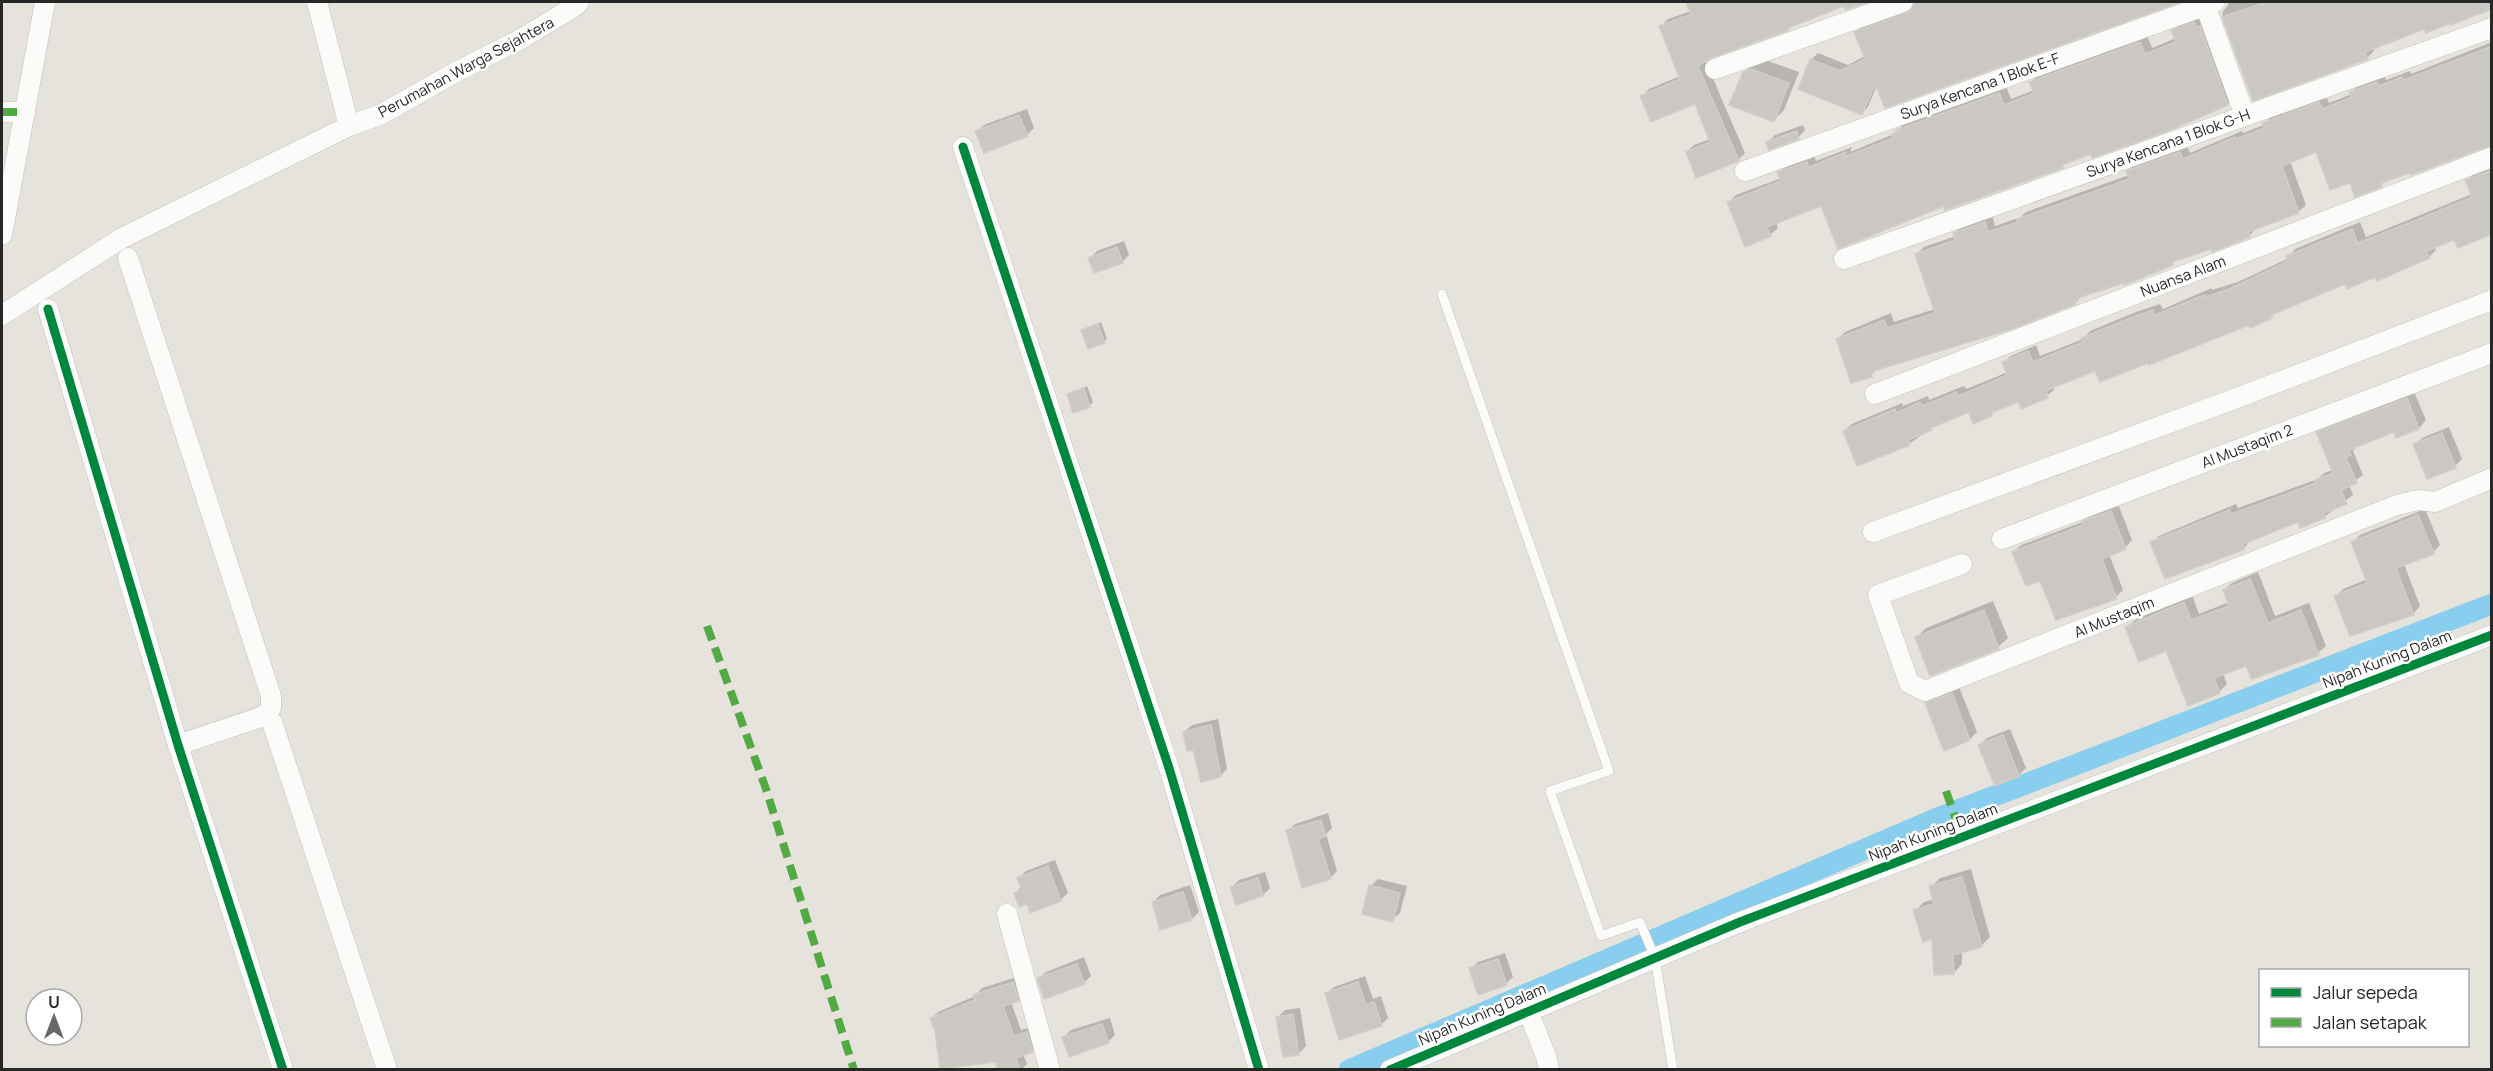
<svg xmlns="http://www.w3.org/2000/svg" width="2493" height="1071" font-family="Manrope,sans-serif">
<rect width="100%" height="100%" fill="#e6e2dc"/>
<g fill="#0003">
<path d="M1687,2H1864L1846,8L1845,5L1705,60L1745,153L1738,160L1687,152L1694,145L1710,139L1695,102L1642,96L1649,89L1680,76L1661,27L1668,19L1691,11Z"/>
<path d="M1916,2H2177L1886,106L1877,85L1868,107L1861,114L1811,60L1818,53L1848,65L1865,56L1856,33L1863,25L1916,5Z"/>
<path d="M2228,2H2272L2274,5L2283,2H2492V9L2452,23L2425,27L2373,47L2374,51L2367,58L2253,99L2222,13L2228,5Z"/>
<path d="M2205,14L2235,97L2228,104L2091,152L2068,161L2062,167L1945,204L1821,205L1776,222L1778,228L1770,235L1729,202L1736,195L1781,178L1779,172L1787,165L1814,155L1816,161L1852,147L1850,152L1894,134L1905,123L2006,86L2011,99L2034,90L2031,82L2038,75L2147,35L2152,48L2176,38L2173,31L2181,23Z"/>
<path d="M2492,42V145L2387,180L2381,185L2350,181L2317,150L2290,161L2306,205L2298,212L2256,229L2249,236L2176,259L2172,263L2083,295L2076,302L1878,368L1871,375L1838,339L1845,332L1891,313L1894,322L1935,309L1917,254L1924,247L1956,236L1955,233L1962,226L1992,215L1995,226L2021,217L2026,212L2129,175L2128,172L2135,164L2187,146L2190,153L2242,131L2243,133L2264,125L2271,116L2326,96L2329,103L2352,94L2351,92L2358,85L2384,75L2386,80L2410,71L2411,74Z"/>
<path d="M1763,59L1799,72L1784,110L1773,121L1744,73L1755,61Z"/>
<path d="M1027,109L1034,128L1027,135L977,132L984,125Z"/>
<path d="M1803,125L1805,130L1798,138L1768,142L1775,135Z"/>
<path d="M2492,167V233L2455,238L2434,246L2436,250L2429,257L2376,275L2346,282L2278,311L2271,317L2149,361L2096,369L2053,386L2054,390L2048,395L2043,384L2047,397L2019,400L1998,408L1991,415L1969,410L1937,424L1909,444L1844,431L1852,424L1902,403L1903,406L1928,396L1929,400L1964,386L1966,389L1996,377L2007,372L2003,363L2011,356L2036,345L2040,356L2083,339L2090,331L2136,312L2160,304L2163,309L2212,288V290L2238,282L2289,258L2295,249L2360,222L2366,237L2450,203L2472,194L2467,181L2474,173Z"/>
<path d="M1124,241L1129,255L1122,262L1090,258L1097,251Z"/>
<path d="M1101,322L1107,339L1104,342L1083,331Z"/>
<path d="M1087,386L1093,402L1089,406L1068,394Z"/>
<path d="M2414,392L2426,420L2419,428L2397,436L2394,430L2357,445L2353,451L2363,475L2349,485L2353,495L2324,517L2299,520L2251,540L2244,548L2152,543L2159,536L2236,504L2238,508L2318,479L2324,473L2333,470L2318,433L2325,426Z"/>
<path d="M2449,427L2462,459L2455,466L2415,445L2422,438Z"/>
<path d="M2118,504L2132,540L2125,548L2109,554L2123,590L2116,597L2057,619L2041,579L2014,552L2021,545L2085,521L2091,515Z"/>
<path d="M2425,509L2440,545L2433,552L2404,564L2420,606L2413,614L2336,596L2343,589L2368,579L2353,542L2360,535Z"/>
<path d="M2258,572L2275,616L2309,603L2326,646L2318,653L2247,664L2223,673L2227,684L2219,692L2167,649L2127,628L2135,620L2192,595L2199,614L2229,602L2224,590L2232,583Z"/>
<path d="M1993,601L2008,638L1998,647L1916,638L1926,628Z"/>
<path d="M1959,687L1977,732L1970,739L1926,703L1933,696Z"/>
<path d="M1218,719L1227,769L1220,776L1194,748L1184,732L1192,725Z"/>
<path d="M2010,729L2026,768L2019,775L1980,745L1987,738Z"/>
<path d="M1328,813L1332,828L1326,834L1337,871L1330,878L1288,831L1295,824Z"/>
<path d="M1055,860L1068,893L1060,900L1028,902L1015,893L1022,886L1019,878L1026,871Z"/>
<path d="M1971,869L1990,937L1981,946L1962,951V964L1954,973L1915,911L1924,902L1934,899L1931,887L1940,878Z"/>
<path d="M1265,872L1270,888L1263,895L1232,887L1239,880Z"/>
<path d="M1378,879L1407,886L1400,913L1392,920L1371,886Z"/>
<path d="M1190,885L1199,912L1192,919L1153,902L1160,895Z"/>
<path d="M1505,953L1513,977L1506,984L1471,969L1478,962Z"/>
<path d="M1084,957L1091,976L1084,983L1039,979L1046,972Z"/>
<path d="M1020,976L1025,992L1018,1000L1011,1002L1021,1030L1034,1026L1039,1044L1032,1051L1023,1054L1027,1064L1021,1070H999L996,1061L937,1031L931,1019L938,1012L975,996L982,988Z"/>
<path d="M1365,976L1373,999L1381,996L1388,1018L1381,1025L1326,994L1334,987Z"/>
<path d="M1300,1008L1306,1046L1299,1053L1278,1017L1285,1010Z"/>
<path d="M1110,1018L1115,1035L1108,1042L1064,1037L1071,1030Z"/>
</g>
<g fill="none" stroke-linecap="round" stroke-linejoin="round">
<path stroke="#89ceee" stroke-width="21" d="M1349,1070L1940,817L2492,604"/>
</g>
<g fill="#cbc8c3" stroke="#d1cec8" stroke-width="1.5">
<path d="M1686,2H1869L1845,10L1844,6L1788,28L1789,30L1711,58L1698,66L1739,161L1696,178L1686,152L1710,142L1695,104L1651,122L1640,96L1680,79L1659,26L1691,14Z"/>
<path d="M1915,2H2181L1885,108L1875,84L1862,115L1798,89L1810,59L1840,71L1865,59L1854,32L1907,13L1912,9Z"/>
<path d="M2266,2H2492V9L2451,25V23L2426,33L2424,29L2394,41L2365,52L2368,59L2253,101L2222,17Z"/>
<path d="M2194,22L2196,27L2200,26L2228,105L2171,130L2092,158L2091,154L2062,165L2063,168L1945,210L1944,206L1838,249L1821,206L1767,227L1771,236L1745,247L1727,202L1781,181L1777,172L1807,162L1809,167L1846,152L1844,157L1893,138L1892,134L1900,131L1896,130L1999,93L2004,105L2034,93L2029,82L2140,42L2145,54L2176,42L2171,30Z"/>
<path d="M2492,46V145L2411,175L2410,173L2381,183L2382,187L2355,197L2350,183L2330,190L2316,152L2282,166L2299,213L2248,232L2250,237L2212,252L2211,249L2172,262L2173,265L2124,285L2123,283L2075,299L2076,304L2015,328L1870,372L1872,377L1851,383L1836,339L1884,320L1887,328L1935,313L1915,254L1955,240L1953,233L1985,222L1988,232L2018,222L2017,219L2129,179L2126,171L2180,152L2183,159L2235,137L2236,139L2264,128L2262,123L2319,102L2322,109L2352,97L2349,92L2377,82L2379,86L2402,77L2404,80Z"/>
<path d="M1751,69L1789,83L1774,122L1729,105L1743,72Z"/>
<path d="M1019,115L1028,136L984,153L975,131Z"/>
<path d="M1796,131L1799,139L1769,150L1766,142Z"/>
<path d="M2492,170V234L2458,248L2454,240L2426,251L2430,258L2395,273L2377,281L2375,277L2347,289L2345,284L2271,315L2272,318L2250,328L2249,325L2149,365L2148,363L2100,382L2095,371L2045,391L2048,398L2021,409L2018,402L1991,413L1992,416L1973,424L1969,412L1931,428L1932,430L1908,440L1910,445L1857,466L1843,431L1895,409L1896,413L1920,402L1922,406L1957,392L1958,396L1987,384L2007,375L2002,362L2028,351L2033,362L2083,342L2081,338L2128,319L2153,310L2155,315L2204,295L2205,297L2229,289L2288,261L2286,256L2352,229L2358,243L2414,221L2472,197L2465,180Z"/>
<path d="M1117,247L1123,263L1094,273L1088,258Z"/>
<path d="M1098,324L1105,343L1088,349L1081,330Z"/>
<path d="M1084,388L1090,407L1073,413L1067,394Z"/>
<path d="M2407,398L2419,429L2396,438L2394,432L2349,450L2351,455L2346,457L2357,483L2341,490L2347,504L2323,513L2325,518L2300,528L2298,522L2243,544L2245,549L2165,579L2150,542L2229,510L2231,514L2316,483L2315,480L2333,473L2316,432Z"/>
<path d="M2442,433L2456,468L2427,479L2413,444Z"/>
<path d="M2111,511L2126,549L2102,559L2117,599L2056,620L2040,581L2026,586L2012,552L2083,525L2082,521Z"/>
<path d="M2418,515L2434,554L2396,568L2414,615L2350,636L2334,596L2367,583L2351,542Z"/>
<path d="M2250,579L2268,623L2301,610L2319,655L2252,679L2246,666L2214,678L2220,693L2188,706L2166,651L2139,662L2125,627L2184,602L2191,620L2229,606L2223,590Z"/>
<path d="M1984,610L1999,649L1930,676L1915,637Z"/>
<path d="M1952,693L1970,740L1944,751L1925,703Z"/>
<path d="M1211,725L1221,777L1201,782L1193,750L1187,751L1183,732Z"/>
<path d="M2003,735L2019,776L1995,786L1978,745Z"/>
<path d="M1321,820L1326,836L1318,839L1331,879L1302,888L1286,830Z"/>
<path d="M1048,866L1061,901L1030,913L1027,904L1019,907L1014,893L1022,890L1017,878Z"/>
<path d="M1962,877L1982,947L1953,955L1954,974L1934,975L1932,939L1923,942L1913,910L1934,904L1929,886Z"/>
<path d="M1258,878L1263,896L1236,905L1230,887Z"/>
<path d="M1369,885L1400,893L1393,922L1362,914Z"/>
<path d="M1183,892L1192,920L1160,930L1152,902Z"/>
<path d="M1498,959L1507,985L1478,995L1469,968Z"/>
<path d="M1077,964L1085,984L1044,999L1037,978Z"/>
<path d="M1013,982L1019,1001L1003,1006L1014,1036L1027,1032L1033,1052L1016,1058L1020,1070H998L995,1062L940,1069L935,1031L930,1018L975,1000L973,995Z"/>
<path d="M1358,982L1366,1005L1374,1002L1382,1026L1339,1040L1325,993Z"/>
<path d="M1293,1014L1299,1055L1283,1057L1276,1017Z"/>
<path d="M1102,1024L1109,1043L1069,1057L1062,1037Z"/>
</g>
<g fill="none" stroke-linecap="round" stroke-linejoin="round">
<defs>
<path id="service" d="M1442,294L1609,771L1550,791L1601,936L1640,922L1655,958L1673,1070"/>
<g id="minor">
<path d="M317,2L349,126"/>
<path d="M2204,2L2245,116"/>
<path d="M1715,69L1903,2"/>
<path d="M2,112H25"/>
<path d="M963,147L1169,768L1259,1070"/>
<path d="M1745,171L2215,2"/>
<path d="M2,235L45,2"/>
<path d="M128,258L271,696V708L264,716L178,745"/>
<path d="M1844,259L2492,28"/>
<path d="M48,309L178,745L283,1070"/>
<path d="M2,315L122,238L349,126L382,114L454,73L521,39L574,7L579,2"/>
<path d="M1875,394L2492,157"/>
<path d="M1873,532L2237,398L2492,300"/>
<path d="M2002,539L2492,353"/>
<path d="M1962,564L1878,595L1909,683L1925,691L2397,505L2418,500L2435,502L2492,478"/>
<path d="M272,722L387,1070"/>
<path d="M1007,914L1050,1070"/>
<path d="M1528,1011L1546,1056L1549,1070"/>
<path d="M1390,1070L1740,922L2492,635"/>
</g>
</defs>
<use href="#service" stroke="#c3c1c2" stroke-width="10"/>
<use href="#minor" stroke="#c3c1c2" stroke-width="21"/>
<use href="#service" stroke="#fbfbfa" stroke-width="9"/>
<use href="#minor" stroke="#fbfbfa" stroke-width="20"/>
<g stroke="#53aa44" stroke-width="8" stroke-dasharray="15 8" stroke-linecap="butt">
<path d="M2,112H25"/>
<path d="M707,626L766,789L854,1070"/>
<path d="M1946,791L1962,837"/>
</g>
<defs>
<g id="cycleway">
<path d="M963,147L1169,768L1259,1070"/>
<path d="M48,309L178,745L283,1070"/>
<path d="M1390,1070L1740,922L2492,635"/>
</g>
</defs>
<use href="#cycleway" stroke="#fff" stroke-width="13"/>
<use href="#cycleway" stroke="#00873e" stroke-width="9"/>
</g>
<g text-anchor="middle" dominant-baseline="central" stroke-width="5" stroke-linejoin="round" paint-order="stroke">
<g font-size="15" fill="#272727" stroke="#fff">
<text transform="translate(466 67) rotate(-28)">Perumahan Warga Sejahtera</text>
<text transform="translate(1980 86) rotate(-20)">Surya Kencana 1 Blok E-F</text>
<text transform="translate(2168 143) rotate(-20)">Surya Kencana 1 Blok G-H</text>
<text transform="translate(2183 276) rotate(-21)">Nuansa Alam</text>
<text transform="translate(2247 446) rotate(-21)">Al Mustaqim 2</text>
<text transform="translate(2114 617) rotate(-22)">Al Mustaqim</text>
<text transform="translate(2387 659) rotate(-21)">Nipah Kuning Dalam</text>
<text transform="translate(1933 832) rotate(-21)">Nipah Kuning Dalam</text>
<text transform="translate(1482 1014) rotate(-23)">Nipah Kuning Dalam</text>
</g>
</g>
<rect width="2493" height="1071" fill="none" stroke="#272727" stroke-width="6"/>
<rect x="2259" y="969" width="210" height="78" fill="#ffffff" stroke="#a9a9a9" stroke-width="1.5"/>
<rect x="2271" y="988" width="30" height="9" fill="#00873e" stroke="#a9a9a9" stroke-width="1.5"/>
<text x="2313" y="999" font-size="18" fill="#272727">Jalur sepeda</text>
<rect x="2271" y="1018" width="30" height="9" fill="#53aa44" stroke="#a9a9a9" stroke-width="1.5"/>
<text x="2313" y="1029" font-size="18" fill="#272727">Jalan setapak</text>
<g transform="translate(54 1017)"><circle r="28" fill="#ffffff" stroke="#a9a9a9" stroke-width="1.5"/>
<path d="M0-4.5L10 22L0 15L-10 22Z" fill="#6a6866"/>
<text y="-9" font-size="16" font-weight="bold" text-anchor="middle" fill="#272727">U</text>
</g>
</svg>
